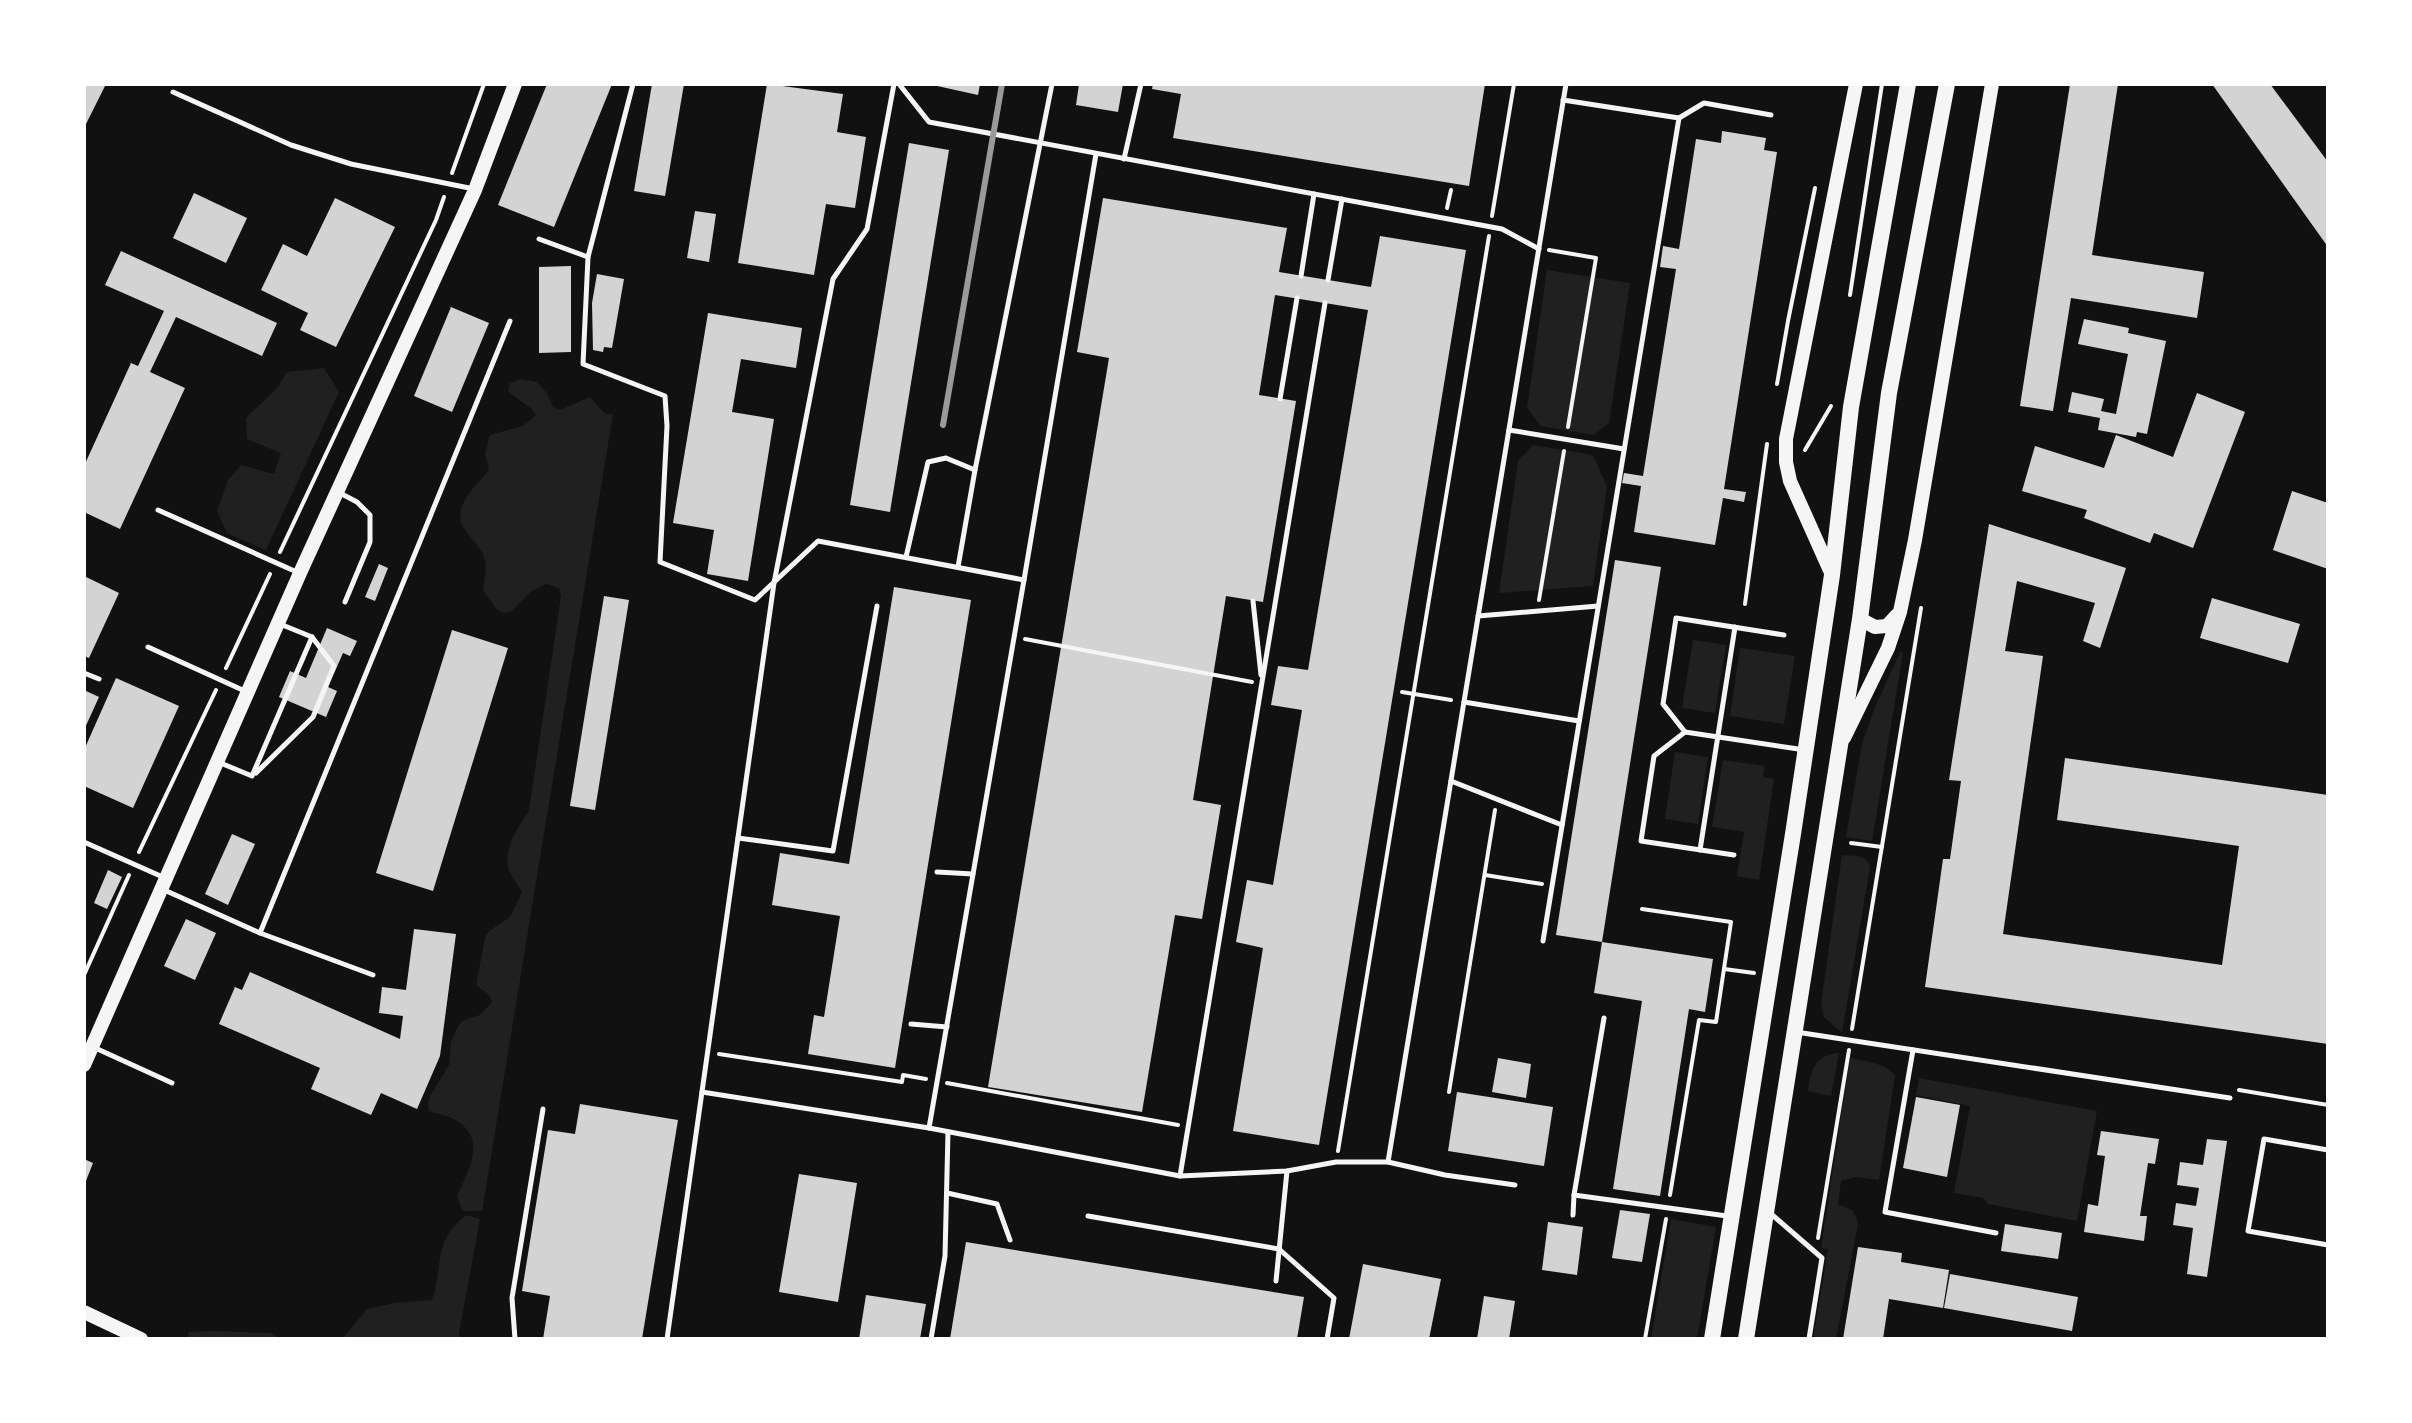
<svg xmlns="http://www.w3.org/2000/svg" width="2412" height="1423" font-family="Raleway,sans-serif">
<rect width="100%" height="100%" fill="#111"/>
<g fill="#202020">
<path d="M1547,270L1630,283L1609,423L1593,435L1541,426L1527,408Z"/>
<path d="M324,368L339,392L266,550L227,533L217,511L228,480L241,465L274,474L281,453L247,439L246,418L277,388L287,372Z"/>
<path d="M520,379L537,382L547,393L553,407L560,410L590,397L605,414H613L482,1211H463L457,1197C467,1171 487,1143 459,1122C451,1116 438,1114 429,1111L428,1103L430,1096L449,1065L451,1042L458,1026L464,1020L480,1015L492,1002L489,995L476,985L485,938L489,931L510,917L522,892C518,885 511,877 509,870C502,848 519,827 529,810L561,596L559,588L546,584L532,591L511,612L504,613L497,610L483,590C484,580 488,567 484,557C480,545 468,537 462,525C453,506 478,483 489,470L485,454L490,435L523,426L536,415L532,409L508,392L510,383Z"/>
<path d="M1533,445L1593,455L1607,487L1593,586L1499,593L1518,461Z"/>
<path d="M1693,640L1726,645L1715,713L1682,708Z"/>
<path d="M1740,648L1795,656L1784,724L1730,716Z"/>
<path d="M1900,652L1903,653L1872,841L1846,837L1862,744L1875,707Z"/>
<path d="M1675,752L1708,757L1698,824L1665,819Z"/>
<path d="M1723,760L1765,766L1763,777L1774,779L1759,880L1737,876L1744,832L1712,827Z"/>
<path d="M1842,855C1854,856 1867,854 1870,867L1842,1033L1824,1017L1821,1004Z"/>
<path d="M1839,1053L1831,1096L1808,1091C1810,1070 1815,1055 1839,1053Z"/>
<path d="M1850,1058C1865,1062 1886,1062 1895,1076L1879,1180L1856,1177L1841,1181L1838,1205C1851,1208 1855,1210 1858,1224L1836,1339H1813L1828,1249L1821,1248Z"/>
<path d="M1919,1078L2097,1111L2077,1221L1988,1204L1983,1198L1954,1193L1970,1106L1916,1095Z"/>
<path d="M466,1215L480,1219L458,1339H342L367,1309L395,1303L432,1300C444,1265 432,1242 466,1215Z"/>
<path d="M1671,1219L1716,1227L1697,1339H1651Z"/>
<path d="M213,1331L270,1333L281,1339H187L189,1332Z"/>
</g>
<g fill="#d3d3d3">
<path d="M84,84H106L84,128Z"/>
<path d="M547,84H612L554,227L498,205Z"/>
<path d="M652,84H684L665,196L634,191Z"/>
<path d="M767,84L843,94L837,132L866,137L855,208L826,204L814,275L738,263Z"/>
<path d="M928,84H980L978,95Z"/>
<path d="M1079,84H1123L1118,112L1076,105Z"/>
<path d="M1153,84H1485L1469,186L1173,138L1181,94L1152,89Z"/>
<path d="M2070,84H2118L2092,255L2204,272L2197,318L2071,298L2053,411L2020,406Z"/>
<path d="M2212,84H2270L2328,162V247Z"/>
<path d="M1722,131L1766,138L1764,150L1777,152L1724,489L1746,492L1744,502L1723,498L1715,545L1634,532L1641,486L1622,483L1624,473L1643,476L1676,269L1660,267L1663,246L1679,249L1696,139L1721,143Z"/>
<path d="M909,143L949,150L890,512L850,505Z"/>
<path d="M194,193L247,218L226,263L173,238Z"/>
<path d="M335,198L395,227L336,347L300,330L308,313L261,290L283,244L307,256Z"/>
<path d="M1103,198L1287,228L1279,272L1371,287L1380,236L1466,250L1319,1145L1233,1131L1263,948L1236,942L1247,880L1273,885L1302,710L1271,705L1278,666L1308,670L1368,310L1275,295L1259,395L1296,401L1263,602L1226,596L1193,800L1221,805L1202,919L1175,915L1142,1112L988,1087L1109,358L1077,352Z"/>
<path d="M695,211L716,214L709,262L687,258Z"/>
<path d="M121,251L277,323L262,356L176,317L150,372L185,388L120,529L84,512V466L131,363L138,366L164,311L105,285Z"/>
<path d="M571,266V352L539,353V267Z"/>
<path d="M597,274L624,279L612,348L604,347L603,352L593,350L592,303Z"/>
<path d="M451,307L489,323L452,412L414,396Z"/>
<path d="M708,313L802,328L796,368L741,359L732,412L774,419L748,581L707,574L714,530L673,523Z"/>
<path d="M2084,319L2129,328L2128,333L2166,341L2147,434L2137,432L2136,437L2098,430L2100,418L2068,412L2072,392L2104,399L2101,411L2116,414L2128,354L2078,344Z"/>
<path d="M2197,393L2245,412L2193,548L2154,533L2150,543L2084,518L2087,510L2022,491L2035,446L2104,468L2116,435L2173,457Z"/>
<path d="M2292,491L2328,503V569L2273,550Z"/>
<path d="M1989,524L2126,568L2100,648L2083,641L2095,603L2017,581L2005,651L2043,656L2003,934L2222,965L2239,846L2057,820L2065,758L2328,795V1044L1925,987L1943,859H1950L1961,781L1949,780Z"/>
<path d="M1615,560L1661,567L1602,942L1556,935Z"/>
<path d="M379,564L388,568L375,601L365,597Z"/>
<path d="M84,576L119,593L89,658L84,656Z"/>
<path d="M894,587L971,600L895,1068L808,1054L814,1015L824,1017L840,916L772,905L780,853L849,864Z"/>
<path d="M604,596L629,600L595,810L570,806Z"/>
<path d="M2212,598L2300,624L2288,663L2200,638Z"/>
<path d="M327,628L357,641L350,656L343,653L328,687L337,691L326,717L279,697L290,671L306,678Z"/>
<path d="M452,630L508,648L433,891L376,873Z"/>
<path d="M116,678L179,706L133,808L84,786V750Z"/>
<path d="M84,690L99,697L84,730Z"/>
<path d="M232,834L255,844L228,905L205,894Z"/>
<path d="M108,870L122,877L107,909L94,903Z"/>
<path d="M186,919L216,933L195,980L164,966Z"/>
<path d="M414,929L456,934L440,1056L417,1109L381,1093L371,1115L311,1089L320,1068L219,1024L235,987L242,990L250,972L400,1039L403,1016L379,1013L382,987L406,990Z"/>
<path d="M1602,942L1713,959L1705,1012L1689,1009L1660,1196L1613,1189L1642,1001L1594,993Z"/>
<path d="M1498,1058L1531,1064L1526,1098L1492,1092Z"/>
<path d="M1457,1092L1553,1107L1544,1166L1448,1151Z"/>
<path d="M1916,1097L1960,1105L1947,1177L1903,1168Z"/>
<path d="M580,1104L678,1120L642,1339H543L550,1296L522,1291L548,1130L575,1134Z"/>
<path d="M2101,1131L2159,1139L2155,1164L2148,1163L2140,1216H2147L2144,1241L2084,1232L2088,1204L2098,1206L2105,1156L2097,1155Z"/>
<path d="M2207,1139L2227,1141L2207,1277L2187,1274L2193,1228L2173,1225L2176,1203L2196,1206L2199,1188L2177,1185L2180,1162L2203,1165Z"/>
<path d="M84,1159L93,1163L84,1186Z"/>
<path d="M799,1174L857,1183L838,1302L779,1292Z"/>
<path d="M1620,1210L1650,1214L1642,1262L1612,1258Z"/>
<path d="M1548,1222L1583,1227L1577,1275L1542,1270Z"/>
<path d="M2005,1224L2062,1233L2058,1259L2001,1251Z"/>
<path d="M966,1242L1304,1297L1297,1339H950Z"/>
<path d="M1858,1247L1902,1253L1901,1262L1949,1270L1943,1308L1889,1299L1883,1339H1843Z"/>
<path d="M1363,1264L1441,1279L1429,1339H1349Z"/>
<path d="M1950,1274L2078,1297L2072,1331L1944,1308Z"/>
<path d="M866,1295L926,1304L920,1339H859Z"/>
<path d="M1484,1296L1515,1301L1509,1339H1477Z"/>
</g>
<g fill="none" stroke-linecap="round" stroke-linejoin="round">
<g stroke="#f5f5f5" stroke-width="4">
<path d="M452,173L484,84"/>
<path d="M1447,208L1451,190"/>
<path d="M1492,216L1514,84"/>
<path d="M1549,250L1596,258L1568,427"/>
<path d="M1850,295L1882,84"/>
<path d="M1777,384L1788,321L1815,188"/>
<path d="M1805,450L1831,406"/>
<path d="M280,552L436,220L444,197"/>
<path d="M1539,600L1564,451"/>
<path d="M1745,604L1767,444"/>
<path d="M1025,639L1252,682"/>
<path d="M226,668L270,574"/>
<path d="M1402,692L1451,700"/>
<path d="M1851,843L1882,847"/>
<path d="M139,852L216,690"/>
<path d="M1485,875L1542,884"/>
<path d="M1642,909L1731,922L1716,1022L1699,1020L1670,1195"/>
<path d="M1724,969L1754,973"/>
<path d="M84,975L129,875"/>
<path d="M1852,1029L1921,608"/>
<path d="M719,1054L902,1082L903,1075L926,1079"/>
<path d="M947,1083L1178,1125"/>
<path d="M2239,1090L2328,1105"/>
<path d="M1449,1092L1495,810"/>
<path d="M1338,1151L1489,236"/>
<path d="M1818,1238L1849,1050"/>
<path d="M1645,1339L1666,1219"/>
</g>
<g stroke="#f5f5f5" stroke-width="5">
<path d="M899,84L929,122L1502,229L1539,249"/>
<path d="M173,92L291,145L351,164L474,189"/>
<path d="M1679,118L1704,103L1771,115"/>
<path d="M1124,159L1141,84"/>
<path d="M539,239L588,257L633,84"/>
<path d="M588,257L583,364L665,396L667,426L660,562L755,600L818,541L1024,580L1096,154"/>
<path d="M1301,276L1314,194"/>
<path d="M1328,280L1342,199"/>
<path d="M1280,399L1297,298"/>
<path d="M1509,430L1624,449"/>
<path d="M975,470L1052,84"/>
<path d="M338,492L357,502L370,515V542L345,602"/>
<path d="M158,510L299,573"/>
<path d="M906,557L928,462L946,458L975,470L958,567"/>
<path d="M1253,601L1261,675"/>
<path d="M1478,616L1598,606"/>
<path d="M1784,635L1676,618L1663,704L1685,732L1805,750"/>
<path d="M148,647L247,692"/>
<path d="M84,673L99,679"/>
<path d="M1464,702L1579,721"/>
<path d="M1685,732L1654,756L1641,841L1734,855"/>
<path d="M218,762L252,776L312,637L280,624"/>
<path d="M256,773L313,717L334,666L312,637"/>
<path d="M1451,781L1562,825"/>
<path d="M738,838L833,851L877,606"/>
<path d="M84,842L165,878"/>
<path d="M1700,850L1735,627"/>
<path d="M937,872L973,874"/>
<path d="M162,889L260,933L373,975"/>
<path d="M260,933L510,321"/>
<path d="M1543,941L1679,118L1563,100"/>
<path d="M1604,1018L1574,1195L1727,1216"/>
<path d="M911,1024L947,1027"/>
<path d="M1796,1032L2230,1098"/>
<path d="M93,1047L172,1083"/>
<path d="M1913,1050L1885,1212L1996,1233"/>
<path d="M702,1092L929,1128L1180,1176L1287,1171L1336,1162H1388L1445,1175L1515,1185"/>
<path d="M929,1128L1024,580"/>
<path d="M2328,1150L2264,1139L2248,1231L2328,1245"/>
<path d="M1388,1162L1566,84"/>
<path d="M1180,1176L1325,303"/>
<path d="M947,1193L997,1204L1010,1240"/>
<path d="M1770,1213L1822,1258L1809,1339"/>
<path d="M1573,1215L1574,1195"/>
<path d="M1088,1216L1279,1249L1334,1298L1327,1339"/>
<path d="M1276,1281L1287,1171"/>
<path d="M515,1339L512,1298L543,1109"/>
<path d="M667,1339L774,583L833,279L867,229L894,84"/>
<path d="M931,1339L945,1256L948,1132"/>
</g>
<path stroke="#f5f5f5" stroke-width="14" d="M84,1065L300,573L475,190L515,84"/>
<g stroke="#f5f5f5" stroke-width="14">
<path d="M1832,575L1790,481L1786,462V439L1856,84"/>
<path d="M1860,619L1875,627L1887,626L1897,615"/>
<path d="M1844,738L1888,648L1900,612L1915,540L1992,84"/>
<path d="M84,1312L141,1339"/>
</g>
<g stroke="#f5f5f5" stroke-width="16">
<path d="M1712,1339L1793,834L1832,575L1851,407L1908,84"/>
<path d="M1746,1339L1860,619L1889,393L1947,84"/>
</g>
<path stroke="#9a9a9a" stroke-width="6" d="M943,425L1002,84"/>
</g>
<rect width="2412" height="1423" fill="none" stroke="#ffffff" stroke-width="172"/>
</svg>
